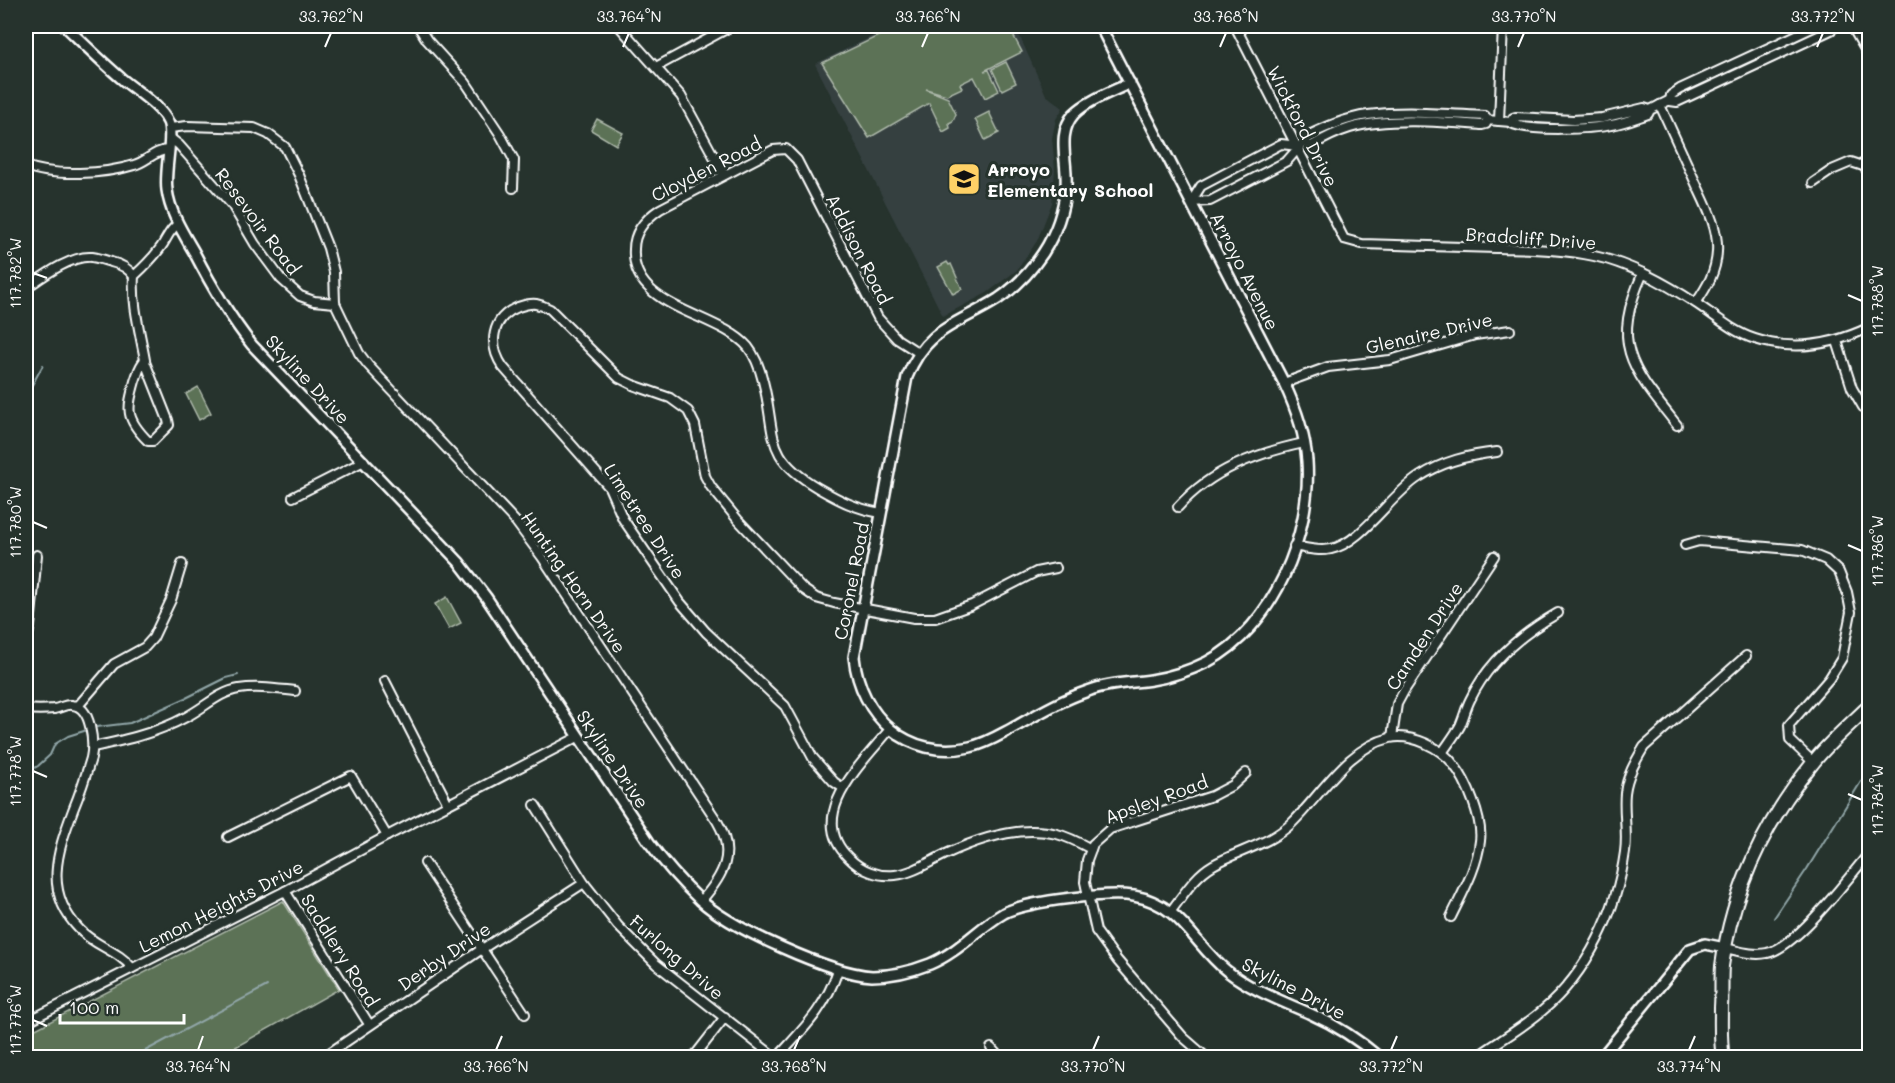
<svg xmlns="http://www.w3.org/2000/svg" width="1895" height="1083" font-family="Mali,sans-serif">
<rect width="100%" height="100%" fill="#26332d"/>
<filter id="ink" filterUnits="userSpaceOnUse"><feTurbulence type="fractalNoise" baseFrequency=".0167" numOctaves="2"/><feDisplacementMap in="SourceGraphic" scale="12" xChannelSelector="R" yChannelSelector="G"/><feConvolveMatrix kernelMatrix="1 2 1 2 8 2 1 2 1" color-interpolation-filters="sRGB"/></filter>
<g filter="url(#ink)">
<path fill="#354040" d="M894,26H1015L1046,95L1063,108L1056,119L1052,138L1055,170L1052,203L1037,241L1017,270L987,293L943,316L815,64Z"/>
<g fill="#5b7256" stroke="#adb8aa" stroke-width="1.5">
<path d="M899,26H1011L1015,33L1013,35L1022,52L984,71L989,70L999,91L985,98L974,77L960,84L962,88L947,95L926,89L948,98L956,114L953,121L949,123L950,128L943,132L929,103L869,138L822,63Z"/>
<path d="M1006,62L1016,83L1002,90L992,69Z"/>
<path d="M989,112L999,133L985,140L975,119Z"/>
<path d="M597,119L623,133L616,145L591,130Z"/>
<path d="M947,262L949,265L951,264L962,289L953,294L938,267Z"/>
<path d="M198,387L211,413L199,420L186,394Z"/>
<path d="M447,597L461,623L449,629L435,604Z"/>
<path d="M283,901L339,989L218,1057H26V1034Z"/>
</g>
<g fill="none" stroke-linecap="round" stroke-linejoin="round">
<g stroke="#91a6a8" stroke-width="2">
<path d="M26,396L43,365"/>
<path d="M97,727L130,723L186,698L226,678L238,675"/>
<path d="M26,773L38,766L50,755L55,744L68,736L84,731"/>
<path d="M1774,918L1807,869L1870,767"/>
<path d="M132,1058L267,986"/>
</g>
<defs>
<g id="minor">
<path d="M418,26L427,40L466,83L500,134L514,160L513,188"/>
<path d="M619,26L681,96L724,175"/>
<path d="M1235,26L1344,239L1362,244C1407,245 1453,247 1499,248C1530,249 1563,249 1594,256C1631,264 1665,283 1697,304C1715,316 1733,332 1755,339C1795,352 1833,345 1870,327"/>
<path d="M1816,26L1680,89L1671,95L1670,101L1677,102L1831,30L1836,26"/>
<path d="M656,67L732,26"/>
<path d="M1660,105C1671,129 1682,153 1693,177C1703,200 1719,226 1717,252C1716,272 1707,287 1696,303"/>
<path d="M1650,110L1644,108L1602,118L1573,120L1516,117L1513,118L1511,123C1528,132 1592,129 1611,125C1624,123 1636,118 1648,114L1650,110L1670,100"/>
<path d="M1487,120L1486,124L1482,125C1444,122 1386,117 1350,128C1337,132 1323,139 1311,146L1305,143L1304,140L1307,136C1326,127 1346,118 1368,115C1407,110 1446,114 1485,116L1487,120L1511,122"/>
<path d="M1499,121L1503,26"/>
<path d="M170,138L179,145L232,205L255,244L281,279L300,296L314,301L335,303L334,272L328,248L299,175L285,147L268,134L254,128L187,126L170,128"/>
<path d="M1298,146L1281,144L1201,186L1191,202L1210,201L1287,161L1301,145"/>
<path d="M26,166C53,177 106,174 134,165C146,162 155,150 168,150"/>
<path d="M1813,183L1832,170L1851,162L1863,166L1870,173"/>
<path d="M1643,273C1610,345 1631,368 1677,425"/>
<path d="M26,288C42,277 71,255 92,257C98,258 105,260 111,262C120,264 128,268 134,276"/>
<path d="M335,303L359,353L368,365L516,522L542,557L717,821C736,853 724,875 701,901"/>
<path d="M1837,341L1852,388L1863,407"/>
<path d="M145,360C139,366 138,373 135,381C127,410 125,418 148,441H153L169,425L168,420L145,362V360C140,332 132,304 134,276C144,267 153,258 161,247C167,239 169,230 178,224"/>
<path d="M1284,383L1328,367L1390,360L1475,335L1510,330"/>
<path d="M293,497L364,461"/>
<path d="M1178,507C1211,470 1257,453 1304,443"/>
<path d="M881,513C856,509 839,500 818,488C762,455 777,435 763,381C760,369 756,357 748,347C717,312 630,309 634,249C634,231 645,219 660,209L773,150L786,149L797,160L878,318L897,339L919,353"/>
<path d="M1685,545L1699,541L1802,550L1826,560L1839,572L1847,592L1851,612L1842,658L1829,679L1789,725L1790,740L1813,762"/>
<path d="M1294,546C1306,548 1318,552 1331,549C1362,543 1390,495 1419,477C1443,461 1469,455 1497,452"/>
<path d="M26,643L30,626L37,555"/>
<path d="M385,681L448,804"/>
<path d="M78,706L114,664L145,647L153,638L171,600L182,564"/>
<path d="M26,709C35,710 44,710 54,709C60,708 66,704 72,705C92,706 94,744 91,758C86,775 80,793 73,810C57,853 43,892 80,930C95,946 119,951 132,968"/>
<path d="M890,729C863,763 804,815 849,858C861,870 878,877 895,875C913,873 929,862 946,854C978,839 1021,825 1057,834C1069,837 1080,843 1091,849"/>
<path d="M1392,737L1397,704L1404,691L1494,556"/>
<path d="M93,747C125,740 157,733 186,717C204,708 219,692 239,689C257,686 276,689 295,691"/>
<path d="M1442,753C1448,744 1455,735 1460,726C1464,717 1466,708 1470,700C1488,662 1523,633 1558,613"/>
<path d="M843,788L834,782L813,758L785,706L706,632L680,602L623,519L609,487L503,367C488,345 491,318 518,307C524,305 530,303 536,304C541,305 546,307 550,309L619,378L633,385L670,398L688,411L695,425L705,476L711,487L738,520L803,589L816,598L834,603L914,618H935L972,605L1036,572L1056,568"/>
<path d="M535,805L584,883L618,926L656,964L776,1058"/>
<path d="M228,837L351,776L387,836"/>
<path d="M425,863L525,1014"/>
<path d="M285,891L369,1024"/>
<path d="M1170,912C1183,896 1194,876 1213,865C1239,850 1269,845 1292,823C1322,794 1347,748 1390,738C1411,733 1442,748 1454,765C1467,781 1483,820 1480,841C1477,868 1463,892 1451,917"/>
<path d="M1725,948C1739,951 1753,956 1767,953C1796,948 1849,877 1870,852"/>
<path d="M26,1022L285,891L387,836L578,737"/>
<path d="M991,1048L1000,1058"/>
<path d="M322,1058L482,949L584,883"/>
<path d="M693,1058L725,1017"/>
<path d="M777,1058C804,1028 825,1009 838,970"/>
<path d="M1207,1058L1183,1037L1117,960L1096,931L1085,882L1087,860L1093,844L1110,829L1212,796L1233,785L1246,773"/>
<path d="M1475,1058C1497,1042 1521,1029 1542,1011C1588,973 1617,910 1625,852C1628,833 1623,813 1625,793C1627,776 1635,762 1644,747L1746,656"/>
</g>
<g id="tertiary">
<path d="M65,26C84,44 102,62 122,79C136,91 160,105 168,122C174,135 164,172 167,190C170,213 183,233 194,252C211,285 229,316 252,345L459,562L486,597L649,842C664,863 681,882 700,900C732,929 830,973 872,976C892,976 912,971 930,964C959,952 978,928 1004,913C1027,901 1108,892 1134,896C1181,904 1194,945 1227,971C1253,991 1282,1001 1311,1014C1336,1025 1360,1041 1380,1058"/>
<path d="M1100,26L1284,383C1296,408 1305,434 1307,461C1312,534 1274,627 1207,662C1189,671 1170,677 1151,680C1130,683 1108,683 1088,691C1061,700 1036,715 1011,729C998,736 985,744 970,747C908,761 860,716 854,657L907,377C927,327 957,325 998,299C1016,287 1031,271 1043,253C1056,233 1064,209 1066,185C1068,161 1056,134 1074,114C1088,100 1112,92 1130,83"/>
<path d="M1601,1058L1690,949L1705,944L1725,948"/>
</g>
<g id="primary">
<path d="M1854,26L1870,54"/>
<path d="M1723,1058C1720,1041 1721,1024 1721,1007C1722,994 1721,979 1722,966C1732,891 1765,822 1812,764C1828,743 1851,724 1870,705"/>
</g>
</defs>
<use href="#minor" stroke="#fff" stroke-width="12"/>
<use href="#tertiary" stroke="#fff" stroke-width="14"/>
<use href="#primary" stroke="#fff" stroke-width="16"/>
<use href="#minor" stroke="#26332d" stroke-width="8"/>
<use href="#tertiary" stroke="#26332d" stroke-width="9"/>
<use href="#primary" stroke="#26332d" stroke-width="12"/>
</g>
</g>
<path fill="none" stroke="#fff" stroke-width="2" d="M325,47L331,33M623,47L629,33M922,47L928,33M1220,47L1226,33M1518,47L1524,33M1817,47L1823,33M33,273L47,278M1848,295L1862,301M33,522L47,528M1848,545L1862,551M33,771L47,777M1848,794L1862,800M33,1020L47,1026M198,1050L203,1036M496,1050L502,1036M794,1050L800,1036M1093,1050L1099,1036M1391,1050L1397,1036M1689,1050L1695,1036"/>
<defs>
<symbol id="school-square" viewBox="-11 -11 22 22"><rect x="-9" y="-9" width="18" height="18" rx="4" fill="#ffd166" stroke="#26332d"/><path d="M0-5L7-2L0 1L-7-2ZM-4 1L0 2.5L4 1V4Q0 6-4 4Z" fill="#111"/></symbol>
</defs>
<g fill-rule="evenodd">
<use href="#school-square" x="945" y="160" width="38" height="38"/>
</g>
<g text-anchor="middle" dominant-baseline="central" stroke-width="6" stroke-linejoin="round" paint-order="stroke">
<g font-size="18" fill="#fff" stroke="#26332d">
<text transform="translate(1303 126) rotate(63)">Wickford Drive</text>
<text transform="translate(706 169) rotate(-27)">Cloyden Road</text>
<text transform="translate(258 221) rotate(53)">Resevoir Road</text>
<text transform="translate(1531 238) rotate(4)">Bradcliff Drive</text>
<text transform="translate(859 249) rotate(63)">Addison Road</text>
<text transform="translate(1245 271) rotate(63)">Arroyo Avenue</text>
<text transform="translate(1429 333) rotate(-13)">Glenaire Drive</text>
<text transform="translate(308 379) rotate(47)">Skyline Drive</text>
<text transform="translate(645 521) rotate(57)">Limetree Drive</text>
<text transform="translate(851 581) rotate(-79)">Coronel Road</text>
<text transform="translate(574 582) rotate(55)">Hunting Horn Drive</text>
<text transform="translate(1424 636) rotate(-57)">Camden Drive</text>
<text transform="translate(613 759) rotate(56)">Skyline Drive</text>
<text transform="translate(1156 799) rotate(-20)">Apsley Road</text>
<text transform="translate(221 906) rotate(-27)">Lemon Heights Drive</text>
<text transform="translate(340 950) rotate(58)">Saddlery Road</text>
<text transform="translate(444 956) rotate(-34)">Derby Drive</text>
<text transform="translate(677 957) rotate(41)">Furlong Drive</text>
<text transform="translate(1294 988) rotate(27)">Skyline Drive</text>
</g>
<g font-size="18" font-weight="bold" fill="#fff" stroke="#26332d" text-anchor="start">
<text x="987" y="169">Arroyo<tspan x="987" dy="21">Elementary School</tspan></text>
</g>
</g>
<rect width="1895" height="1083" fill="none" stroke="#26332d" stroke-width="66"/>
<path d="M60 1014v9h124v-9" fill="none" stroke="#ffffff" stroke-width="3"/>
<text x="69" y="1014" font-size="18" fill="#ffffff" stroke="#26332d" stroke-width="4.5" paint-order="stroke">100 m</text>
<rect x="33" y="33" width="1829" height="1017" fill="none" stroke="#fff" stroke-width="2"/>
<g font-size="15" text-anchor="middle" fill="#fff">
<text x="331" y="22">33.762°N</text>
<text x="629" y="22">33.764°N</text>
<text x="928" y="22">33.766°N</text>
<text x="1226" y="22">33.768°N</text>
<text x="1524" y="22">33.770°N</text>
<text x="1823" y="22">33.772°N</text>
<text transform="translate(16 273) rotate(-90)" y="5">117.782°W</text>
<text transform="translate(1878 301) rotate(-90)" y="5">117.788°W</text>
<text transform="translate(16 522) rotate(-90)" y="5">117.780°W</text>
<text transform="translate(1878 551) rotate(-90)" y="5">117.786°W</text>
<text transform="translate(16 771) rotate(-90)" y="5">117.778°W</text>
<text transform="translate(1878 800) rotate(-90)" y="5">117.784°W</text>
<text transform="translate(16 1020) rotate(-90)" y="5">117.776°W</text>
<text x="198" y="1072">33.764°N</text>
<text x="496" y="1072">33.766°N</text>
<text x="794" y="1072">33.768°N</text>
<text x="1093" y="1072">33.770°N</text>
<text x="1391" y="1072">33.772°N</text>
<text x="1689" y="1072">33.774°N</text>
</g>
</svg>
